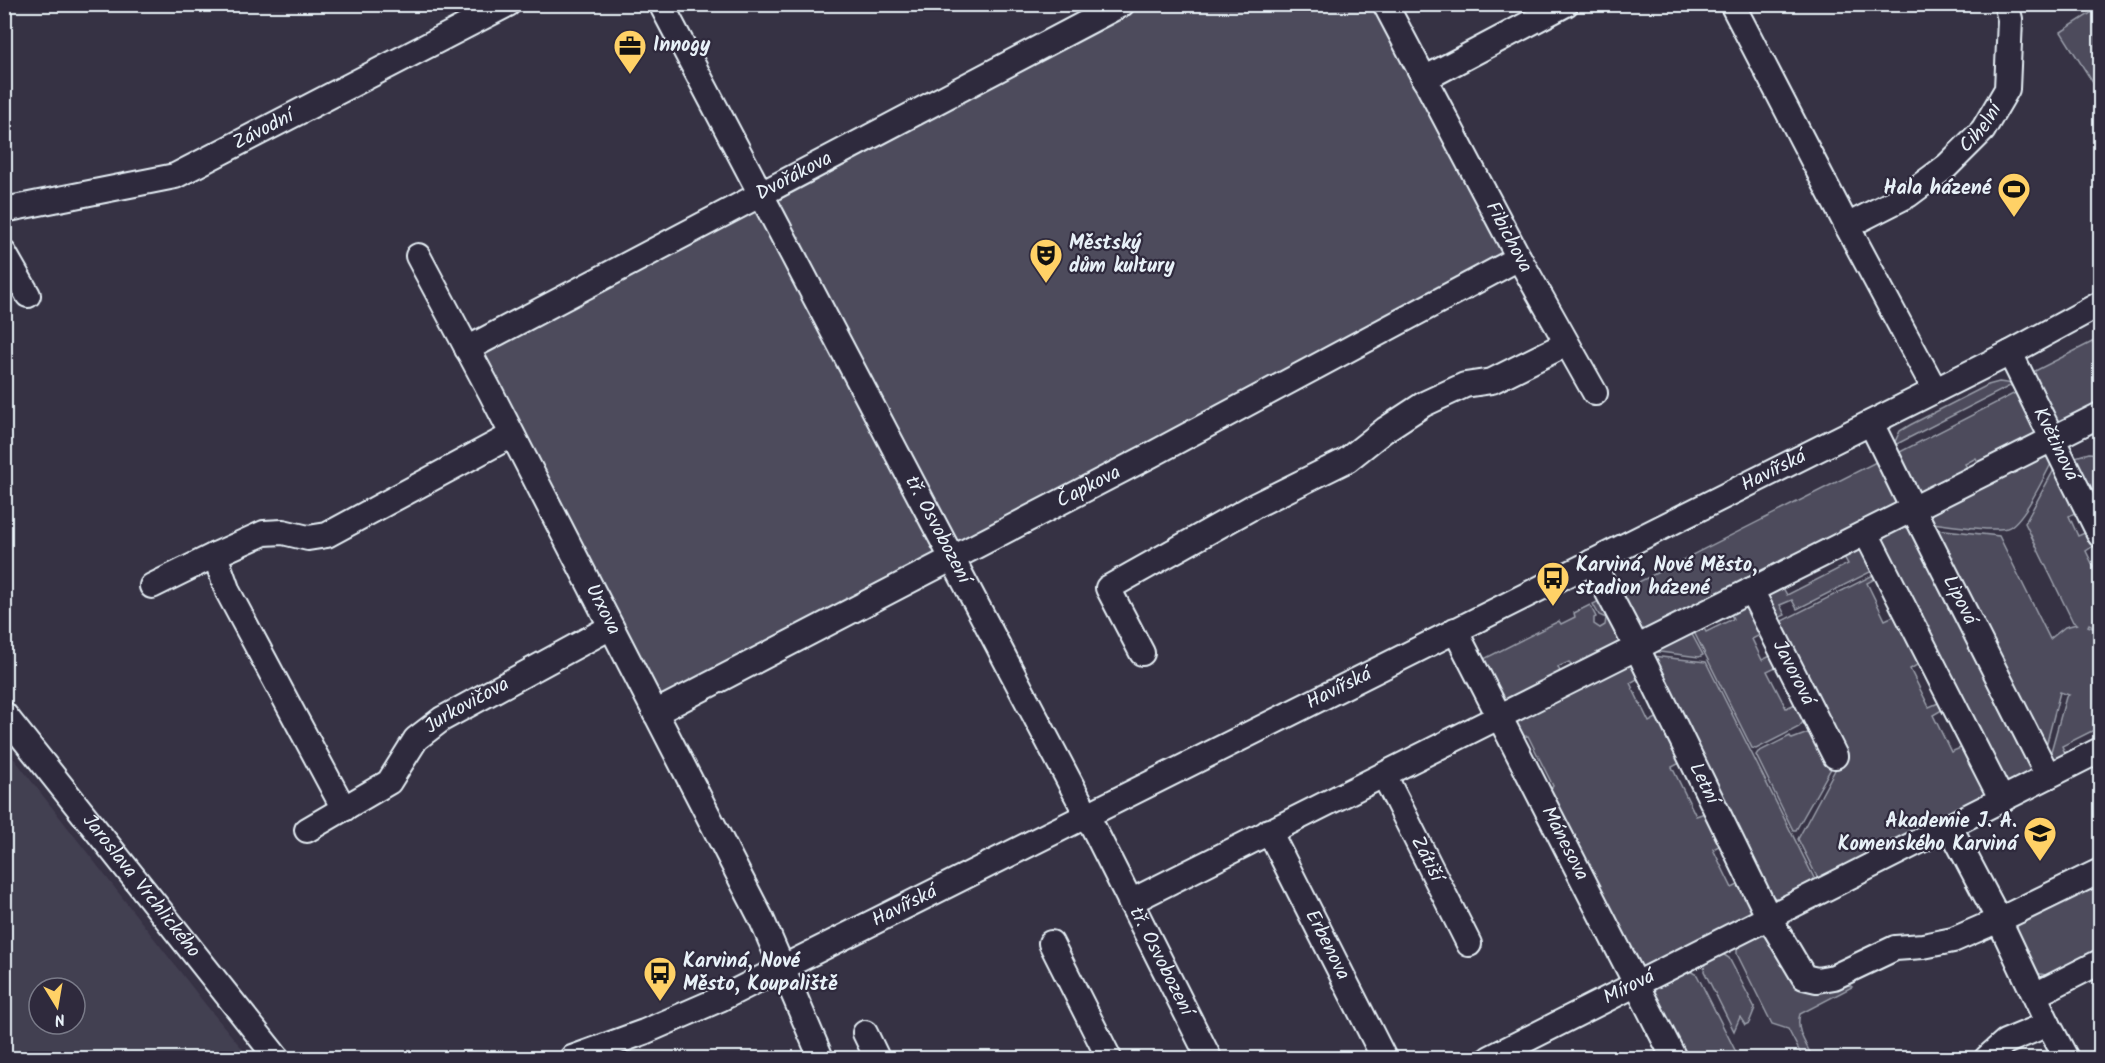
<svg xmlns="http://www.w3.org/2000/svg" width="2105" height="1063" font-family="Kalam,sans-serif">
<rect width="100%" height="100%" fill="#363244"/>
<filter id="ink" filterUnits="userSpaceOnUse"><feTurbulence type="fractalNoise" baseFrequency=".0167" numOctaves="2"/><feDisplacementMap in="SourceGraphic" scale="12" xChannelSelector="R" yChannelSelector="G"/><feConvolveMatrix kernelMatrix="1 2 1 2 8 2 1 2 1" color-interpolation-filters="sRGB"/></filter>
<g filter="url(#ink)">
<path fill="#433f51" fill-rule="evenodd" d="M5,747L206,1005L250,1058H5ZM39,988H75V1024H39Z"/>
<g fill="#4d4b5c" stroke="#9a9eaa" stroke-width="1.5">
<path d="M1140,5H1374L1507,255L659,702L476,350Z"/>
<path d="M2100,7V94L2061,32Z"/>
<path d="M2100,338V410L2056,424L2032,378L2033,372Z"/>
<path d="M1999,382L2014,384L1893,446L1900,431L1910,425L1988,385Z"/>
<path d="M2021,390L2039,433L1982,470L1976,458L1965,464L1971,475L1919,494L1894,455Z"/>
<path d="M2047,453L2053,460C2045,475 2023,523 2007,528C1991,532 1951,525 1932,523L1929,519L1931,511Z"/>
<path d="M2089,453L2100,454V521L2072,458Z"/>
<path d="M1882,459L1902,504L1640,635L1615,594Z"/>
<path d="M2056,466L2078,511L2069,516L2078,536L2087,532L2096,544L2086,551L2100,580V629L2089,624L2088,626L2100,631V727L2062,746L2067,758L2057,761L2050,758V755L2066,697L2069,695L2060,692L2045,750L1935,529L1999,536L2050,639L2065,627L2077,624L2073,622L2025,523Z"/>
<path d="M1891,525H1910L2033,765L2031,772L2022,783L2002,784L1881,537Z"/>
<path d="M1863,546L1876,569L1797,609L1792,600L1780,605L1785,615L1774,620L1764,596L1780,582L1787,595L1848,564L1841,551Z"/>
<path d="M1881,571L1880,576L1867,583L1885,620L1898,614L1924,661L1910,669L1929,707L1943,701L1947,707L1933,715L1951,752L1965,746L1986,789L1982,801L1819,881L1798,839L1836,768L1844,764L1775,627L1776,624Z"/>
<path d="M1603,599L1621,634V645L1576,675L1569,662L1558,667L1564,681L1503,701L1480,661L1559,621L1561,624L1575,617L1574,613L1590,605L1596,617L1594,618V624L1600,628L1605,625L1606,618L1599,615L1593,604Z"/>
<path d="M1748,604L1764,633L1752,639L1762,660L1775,654L1780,665L1767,671L1786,708L1800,702L1806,718L1799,727L1756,749L1752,748L1691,626L1700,621L1706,632L1733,619L1728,607Z"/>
<path d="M1688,627L1703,655L1699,657L1652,651Z"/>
<path d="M1652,656L1706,662L1816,882L1782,900L1770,896Z"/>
<path d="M1630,662L1639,678L1630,683L1649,722L1658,717L1680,763L1672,767L1696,816L1705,813L1721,845L1713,849L1732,888L1740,884L1753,911L1750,917L1646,968L1636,965L1547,794L1553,786L1528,736L1518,737L1515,723L1516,719Z"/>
<path d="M1808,733L1813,734L1834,763L1796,830H1793L1756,755L1758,752L1790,736L1792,739Z"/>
<path d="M2100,877V957L2051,976L2036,973L2010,921Z"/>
<path d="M1757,935L1767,936L1791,974L1845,982L1852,987L1800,1014C1795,1030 1806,1044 1813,1058H1803L1788,1029L1772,1024L1737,954V945Z"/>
<path d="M1721,953L1729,958L1755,1008L1749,1023L1745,1025L1740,1017L1734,1031L1704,971L1705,961Z"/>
<path d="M1688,970L1697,975L1739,1058H1679L1652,995L1654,988Z"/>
</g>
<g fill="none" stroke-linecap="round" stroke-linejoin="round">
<defs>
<g id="minor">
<path id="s1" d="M661,4L1087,815L1209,1058"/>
<path id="s2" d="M1385,4L1519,258L1595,393"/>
<path d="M1732,4L1847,226L1935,390"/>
<path d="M1424,79L1566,4"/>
<path id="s3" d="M4,210L175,176L508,4"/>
<path id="s4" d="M1847,226L1908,195L1947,166L1983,130L2007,89L2010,19L2006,4"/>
<path d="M4,253L28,295"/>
<path id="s5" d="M418,256L491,393L761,918L821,1058"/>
<path id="s6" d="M467,349L1122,4"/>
<path id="s7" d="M2010,353L2100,535"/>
<path id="s8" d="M1871,423L1913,509L2048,776"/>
<path d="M1866,533L2002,800"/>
<path id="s9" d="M1592,562L1637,648L1769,918L1804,977L1817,980L1834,977L1895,948L1923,946L1953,940L1999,920L2100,871"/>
<path d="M152,586L215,555"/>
<path id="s10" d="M1751,590L1835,756"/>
<path id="s11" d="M1455,630L1674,1058"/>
<path d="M1142,653L1108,588L1256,505L1347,460L1386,429L1424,404L1465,385L1492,381L1566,344"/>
<path id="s12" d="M655,713L1151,455L1519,258"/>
<path id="s13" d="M4,714L277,1058"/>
<path id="s14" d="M1384,775L1469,944"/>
<path d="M344,809L228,592L215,555L264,533L283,532L308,538L327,535L512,435"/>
<path d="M1950,827L1999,920L2048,1024L2066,1058"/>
<path id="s15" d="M307,830L389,782L416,739L442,719L611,627"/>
<path id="s16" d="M1269,831L1384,1058"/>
<path d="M1130,902L2100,415"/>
<path d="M1051,943L1109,1058"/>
<path d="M2035,995L2100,962"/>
<path d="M865,1033L877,1058"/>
<path id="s17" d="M572,1058L644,1032L720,999L2010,353L2100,304"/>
<path id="s18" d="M1490,1058L2100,750"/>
<path d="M1987,1058L2005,1042L2048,1024"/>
</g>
</defs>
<use href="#minor" stroke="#e8f1f8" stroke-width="28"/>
<use href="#minor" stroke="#2f2a3d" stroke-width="24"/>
</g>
</g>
<defs>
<symbol id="office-pin" viewBox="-11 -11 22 30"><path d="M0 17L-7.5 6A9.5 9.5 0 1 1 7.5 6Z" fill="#ffd166" stroke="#2f2a3d"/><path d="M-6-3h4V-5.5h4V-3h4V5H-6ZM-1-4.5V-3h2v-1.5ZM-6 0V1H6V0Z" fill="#111"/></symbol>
<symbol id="stadium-pin" viewBox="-11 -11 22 30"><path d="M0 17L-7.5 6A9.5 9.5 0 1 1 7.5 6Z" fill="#ffd166" stroke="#2f2a3d"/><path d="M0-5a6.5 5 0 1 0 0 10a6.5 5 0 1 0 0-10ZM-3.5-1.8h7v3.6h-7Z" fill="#111"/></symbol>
<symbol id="theatre-pin" viewBox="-11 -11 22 30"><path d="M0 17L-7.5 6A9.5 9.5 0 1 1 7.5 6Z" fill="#ffd166" stroke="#2f2a3d"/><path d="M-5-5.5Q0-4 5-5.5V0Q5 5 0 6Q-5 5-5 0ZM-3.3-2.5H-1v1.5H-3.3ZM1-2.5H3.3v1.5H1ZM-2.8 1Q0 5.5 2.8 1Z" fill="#111"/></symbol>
<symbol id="bus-pin" viewBox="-11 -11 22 30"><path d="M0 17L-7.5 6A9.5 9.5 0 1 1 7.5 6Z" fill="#ffd166" stroke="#2f2a3d"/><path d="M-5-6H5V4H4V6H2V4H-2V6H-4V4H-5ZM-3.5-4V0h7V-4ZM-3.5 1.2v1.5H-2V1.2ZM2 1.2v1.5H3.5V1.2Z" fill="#111"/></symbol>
<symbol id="university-pin" viewBox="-11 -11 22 30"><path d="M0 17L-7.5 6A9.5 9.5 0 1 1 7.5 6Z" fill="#ffd166" stroke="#2f2a3d"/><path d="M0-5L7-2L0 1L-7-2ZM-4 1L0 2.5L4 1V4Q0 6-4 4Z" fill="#111"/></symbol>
</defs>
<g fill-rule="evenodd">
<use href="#office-pin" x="611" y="27" width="38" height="52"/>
<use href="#stadium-pin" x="1995" y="170" width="38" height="52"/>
<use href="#theatre-pin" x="1027" y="236" width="38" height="52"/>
<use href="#bus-pin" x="1534" y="559" width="38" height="52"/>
<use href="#university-pin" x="2021" y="814" width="38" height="52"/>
<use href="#bus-pin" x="641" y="954" width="38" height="52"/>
</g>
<g text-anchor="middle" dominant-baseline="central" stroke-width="4.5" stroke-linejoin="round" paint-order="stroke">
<g font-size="20" font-weight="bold" fill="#e8f1f8" stroke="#2f2a3d" text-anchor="start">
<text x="653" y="46">Innogy</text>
<text x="1991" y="189" text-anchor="end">Hala házené</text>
<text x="1069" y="244">Městský<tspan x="1069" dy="23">dům kultury</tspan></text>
<text x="1576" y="566">Karviná, Nové Město,<tspan x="1576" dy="23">stadion házené</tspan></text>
<text x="2017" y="822" text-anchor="end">Akademie J. A.<tspan x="2017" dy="23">Komenského Karviná</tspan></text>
<text x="683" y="962">Karviná, Nové<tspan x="683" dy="23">Město, Koupaliště</tspan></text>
</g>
<g font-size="20" fill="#e8f1f8" stroke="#2f2a3d">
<text stroke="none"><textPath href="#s4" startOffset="168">Cihelní</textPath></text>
<text stroke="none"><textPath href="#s3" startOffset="274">Závodní</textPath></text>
<text stroke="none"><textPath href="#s6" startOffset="370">Dvořákova</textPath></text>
<text stroke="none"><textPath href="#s2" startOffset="264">Fibichova</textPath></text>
<text stroke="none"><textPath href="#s7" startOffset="102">Květinová</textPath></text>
<text stroke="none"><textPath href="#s17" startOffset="1338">Havířská</textPath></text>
<text stroke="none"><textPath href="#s12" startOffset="489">Čapkova</textPath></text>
<text stroke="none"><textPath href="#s1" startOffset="594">tř. Osvobození</textPath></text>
<text stroke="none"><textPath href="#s8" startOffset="198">Lipová</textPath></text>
<text stroke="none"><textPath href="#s5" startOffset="399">Urxova</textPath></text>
<text stroke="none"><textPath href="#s10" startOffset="93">Javorová</textPath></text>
<text stroke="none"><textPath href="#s17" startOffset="852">Havířská</textPath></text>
<text stroke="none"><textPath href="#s15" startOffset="207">Jurkovičova</textPath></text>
<text stroke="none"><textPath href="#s9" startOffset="248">Letní</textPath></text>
<text stroke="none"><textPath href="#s11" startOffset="240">Mánesova</textPath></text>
<text stroke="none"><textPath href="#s14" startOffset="94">Zátiší</textPath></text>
<text stroke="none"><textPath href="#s13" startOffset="220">Jaroslava Vrchlického</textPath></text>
<text stroke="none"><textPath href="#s17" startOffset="366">Havířská</textPath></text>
<text stroke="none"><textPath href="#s16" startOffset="128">Erbenova</textPath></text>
<text stroke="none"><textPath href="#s1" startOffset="1080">tř. Osvobození</textPath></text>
<text stroke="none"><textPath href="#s18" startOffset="156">Mírová</textPath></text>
</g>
</g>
<rect width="2105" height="1063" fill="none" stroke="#2f2a3d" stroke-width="24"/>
<rect x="12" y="12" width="2081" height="1039" fill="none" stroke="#e8f1f8" stroke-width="2" filter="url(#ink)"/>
<g transform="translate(57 1006) rotate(169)"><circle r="28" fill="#2f2a3d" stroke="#797a88" stroke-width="1.5"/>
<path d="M0-4.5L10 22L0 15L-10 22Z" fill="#ffd166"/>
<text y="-9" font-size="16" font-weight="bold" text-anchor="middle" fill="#e8f1f8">N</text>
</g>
</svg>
